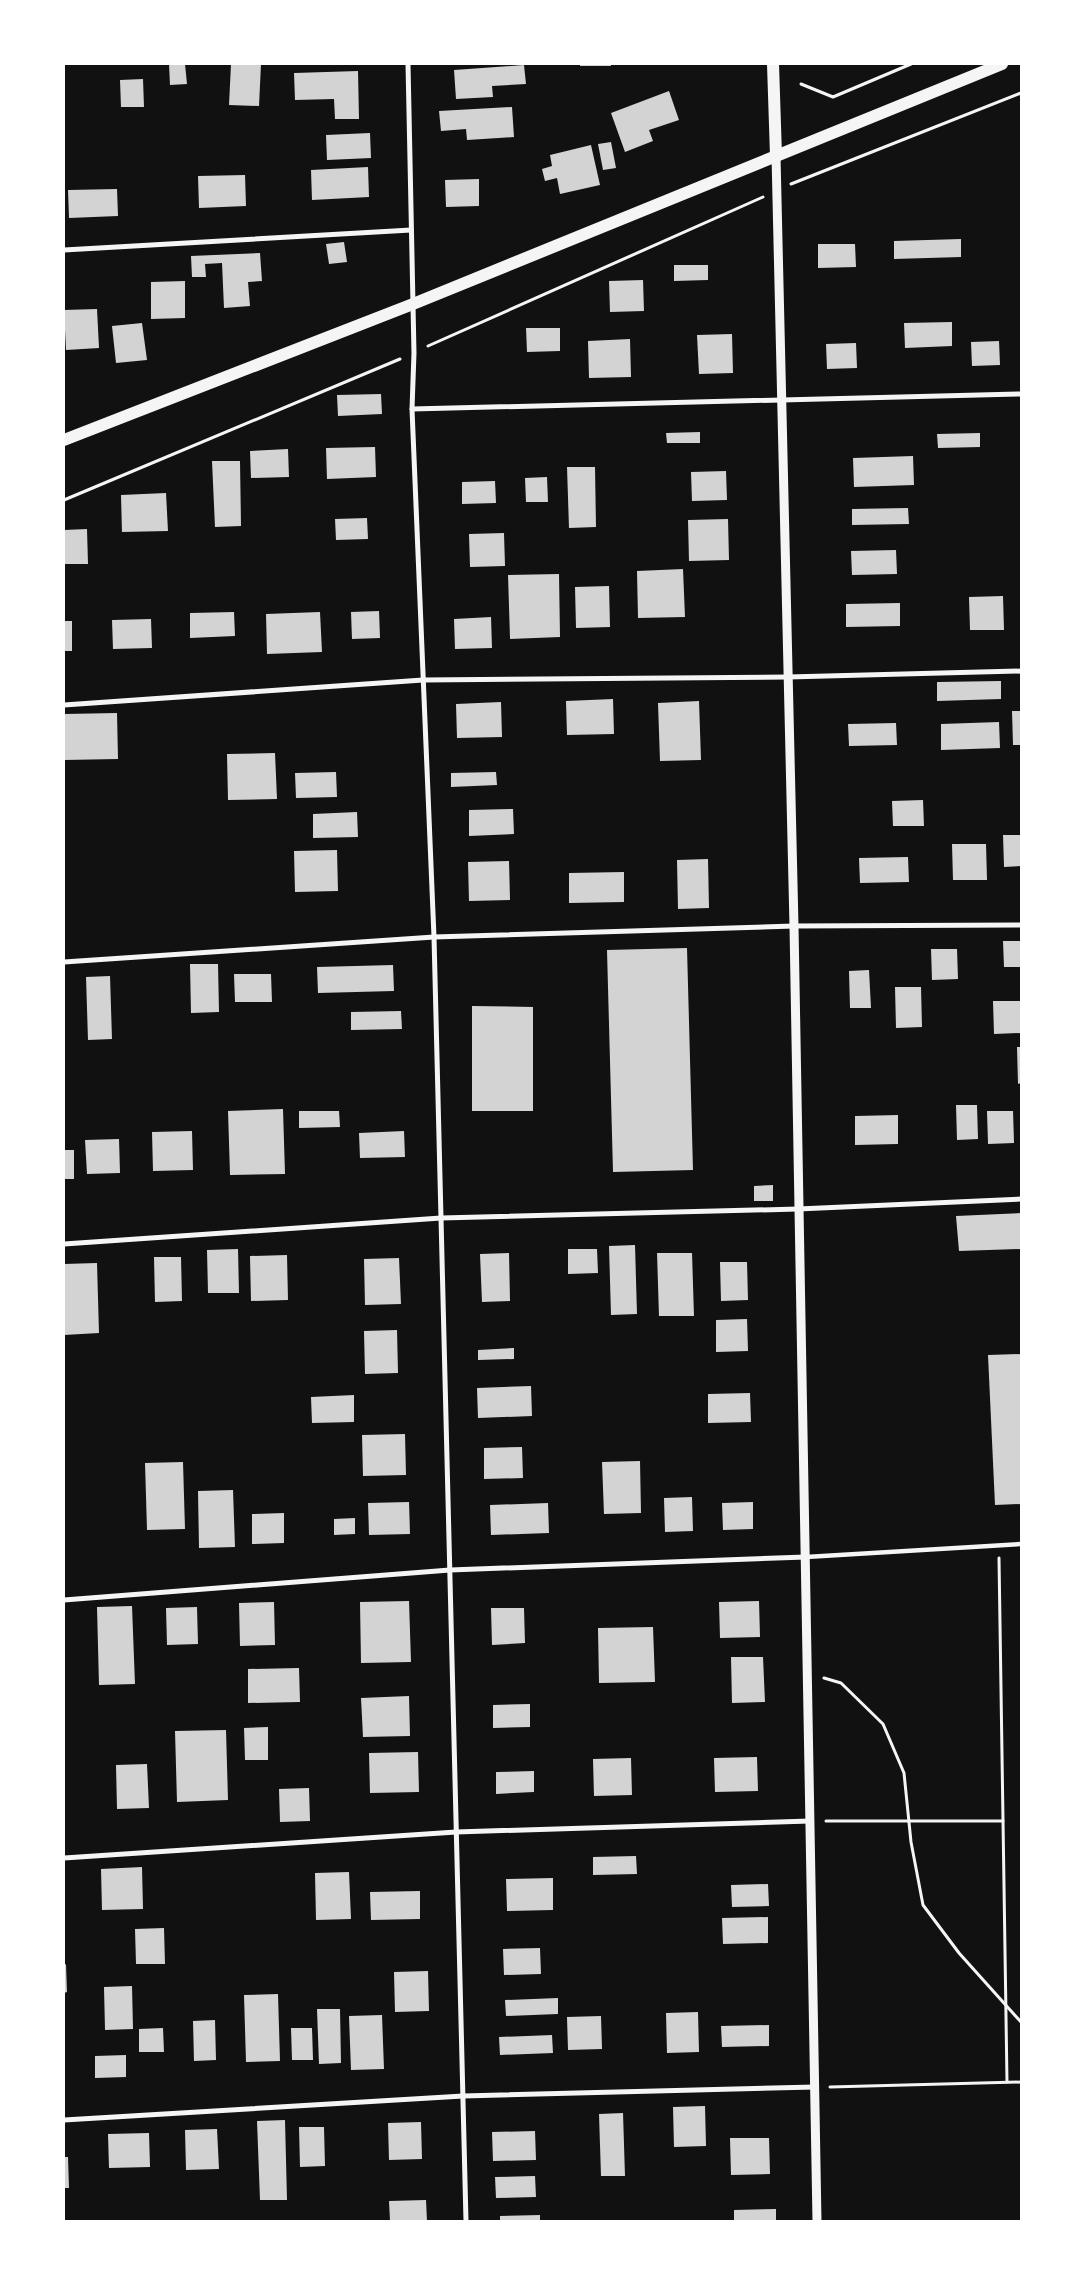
<svg xmlns="http://www.w3.org/2000/svg" width="1085" height="2285" font-family="Ubuntu,sans-serif">
<rect width="100%" height="100%" fill="#111"/>
<g fill="#d3d3d3">
<path d="M169,64H185L187,84L170,85Z"/>
<path d="M231,64H261L259,106L229,105Z"/>
<rect x="580" y="64" width="31" height="2"/>
<path d="M524,65L526,84L492,86L493,97L456,99L454,70Z"/>
<path d="M358,71L359,119H335L334,99L295,100L294,73Z"/>
<path d="M143,79L144,107H121L120,80Z"/>
<path d="M669,91L679,120L649,130L653,141L625,152L611,113Z"/>
<path d="M512,107L514,137L467,140L466,129L441,131L439,111Z"/>
<path d="M370,133L371,158L327,160L326,135Z"/>
<path d="M611,142L616,168L603,170L598,144Z"/>
<path d="M591,145L600,185L560,194L557,178L545,181L542,169L552,166L550,155Z"/>
<path d="M368,167L369,197L312,200L311,170Z"/>
<path d="M245,175L246,206L199,208L198,176Z"/>
<path d="M479,179V206L446,207L445,180Z"/>
<path d="M117,189L118,216L69,218L68,190Z"/>
<path d="M961,239V257L894,259V241Z"/>
<path d="M344,242L347,262L329,264L326,244Z"/>
<path d="M818,244H855L856,267L818,268Z"/>
<path d="M260,253L262,281L248,282L250,306L224,308L222,263L205,264L206,277H192L191,256Z"/>
<path d="M674,265H708V280L674,281Z"/>
<path d="M643,280L644,311L610,312L609,281Z"/>
<path d="M185,281V318L151,319V282Z"/>
<path d="M97,309L99,348L66,350L64,310Z"/>
<path d="M952,322V346L905,348L904,323Z"/>
<path d="M142,323L147,360L116,363L112,326Z"/>
<path d="M526,328H560V351L527,352Z"/>
<path d="M732,334L733,373L699,374L697,335Z"/>
<path d="M630,339L631,377L589,378L588,341Z"/>
<path d="M999,341L1000,365L972,366L971,342Z"/>
<path d="M856,343L857,368L827,369L826,344Z"/>
<path d="M381,394L382,414L338,416L337,395Z"/>
<path d="M700,432V443H667L666,433Z"/>
<path d="M980,433V447L938,448L937,434Z"/>
<path d="M375,447L376,477L327,479L326,448Z"/>
<path d="M288,449L289,477L251,478L250,451Z"/>
<path d="M913,456L914,485L854,487L853,458Z"/>
<path d="M212,461H240L241,526L215,527Z"/>
<path d="M567,467H595L596,527L569,528Z"/>
<path d="M726,471L727,500L692,501L691,472Z"/>
<path d="M547,477L548,502H526L525,478Z"/>
<path d="M495,481L496,503L462,504V482Z"/>
<path d="M166,493L168,531L122,532L121,495Z"/>
<path d="M908,508L909,524L852,525V509Z"/>
<path d="M367,518L368,539L336,540L335,519Z"/>
<path d="M728,519L729,560L689,561L688,520Z"/>
<path d="M87,529L88,564H64V530Z"/>
<path d="M504,533L505,566L470,567L469,534Z"/>
<path d="M896,550L897,574L852,575L851,551Z"/>
<path d="M683,569L685,617L638,618L637,571Z"/>
<path d="M559,574L560,637L510,639L508,575Z"/>
<path d="M609,586L610,627L576,628L575,587Z"/>
<path d="M1003,596L1004,630H970L969,597Z"/>
<path d="M900,603V626L846,627V604Z"/>
<path d="M379,611L380,638L352,639L351,612Z"/>
<path d="M234,612L235,636L190,638V613Z"/>
<path d="M320,612L322,652L267,654L266,614Z"/>
<path d="M491,617L492,648L455,649L454,619Z"/>
<path d="M151,619L152,648L113,649L112,620Z"/>
<rect x="64" y="621" width="8" height="30"/>
<path d="M1001,681V699L937,701V682Z"/>
<path d="M613,699L614,734L567,735L566,701Z"/>
<path d="M699,701L701,760L660,761L658,703Z"/>
<path d="M501,702L502,737L457,738L456,704Z"/>
<path d="M1012,711H1021V745H1013Z"/>
<path d="M117,713L118,759L64,760V714Z"/>
<path d="M999,722L1000,748L941,750V724Z"/>
<path d="M896,723L897,745L849,746L848,724Z"/>
<path d="M275,753L277,799L228,800L227,754Z"/>
<path d="M336,772L337,797L296,798L295,773Z"/>
<path d="M496,772L497,785L451,787V773Z"/>
<path d="M923,800L924,826H893L892,801Z"/>
<path d="M513,809L514,834L469,836V810Z"/>
<path d="M357,812L358,837L313,838V814Z"/>
<path d="M1003,835H1021V866L1004,867Z"/>
<path d="M952,844H986L987,880H953Z"/>
<path d="M337,850L338,891L295,892L294,851Z"/>
<path d="M908,857L909,882L860,883L859,858Z"/>
<path d="M708,859L709,908L678,909L677,860Z"/>
<path d="M509,861L510,900L469,901L468,862Z"/>
<path d="M624,872V902L569,903V873Z"/>
<path d="M1003,941H1021V967H1004Z"/>
<path d="M687,948L693,1170L613,1172L607,950Z"/>
<path d="M931,949H957L958,979L932,980Z"/>
<path d="M190,964H218L219,1012L191,1013Z"/>
<path d="M393,965L394,991L318,993L317,967Z"/>
<path d="M869,970L871,1008H850L849,971Z"/>
<path d="M234,974H271L272,1002H235Z"/>
<path d="M110,976L112,1039L88,1040L86,977Z"/>
<path d="M895,987H921L922,1027L896,1028Z"/>
<path d="M993,1001H1021V1033L994,1034Z"/>
<path d="M472,1006L533,1007V1111H472Z"/>
<path d="M401,1011L402,1029L351,1030V1012Z"/>
<path d="M1017,1047H1021V1083L1018,1084Z"/>
<path d="M956,1105H977L978,1139L957,1140Z"/>
<path d="M283,1109L285,1174L230,1175L228,1111Z"/>
<path d="M299,1111H339L340,1127L299,1128Z"/>
<path d="M987,1111H1013L1014,1143L988,1144Z"/>
<path d="M898,1115V1144L855,1145V1116Z"/>
<path d="M192,1131L193,1170L153,1171L152,1132Z"/>
<path d="M404,1131L405,1157L360,1158L359,1133Z"/>
<path d="M119,1139L120,1173L87,1174L85,1140Z"/>
<rect x="64" y="1150" width="10" height="29"/>
<path d="M773,1185V1201H754V1186Z"/>
<path d="M1021,1213V1249L959,1251L956,1216Z"/>
<path d="M635,1245L637,1314L611,1315L609,1246Z"/>
<path d="M238,1249L239,1293H208L207,1250Z"/>
<path d="M568,1249H597L598,1273L568,1274Z"/>
<path d="M509,1253L510,1301L482,1302L480,1254Z"/>
<path d="M657,1253H692L694,1316H659Z"/>
<path d="M287,1255L288,1300L251,1301L250,1256Z"/>
<path d="M154,1257H181L182,1301L155,1302Z"/>
<path d="M399,1258L401,1304L365,1305L364,1259Z"/>
<path d="M720,1262H747L748,1300L721,1301Z"/>
<path d="M97,1263L99,1333L64,1335V1264Z"/>
<path d="M747,1319L748,1351L716,1352V1320Z"/>
<path d="M397,1330L398,1373L365,1374L364,1331Z"/>
<path d="M514,1348V1359L478,1360V1350Z"/>
<path d="M1021,1354V1504L995,1505L988,1355Z"/>
<path d="M531,1386L532,1416L478,1418L477,1388Z"/>
<path d="M750,1393L751,1422L708,1423V1394Z"/>
<path d="M354,1395V1422L312,1423L311,1397Z"/>
<path d="M405,1434L406,1475L363,1476L362,1435Z"/>
<path d="M522,1447L523,1478L484,1479V1448Z"/>
<path d="M640,1461L641,1513L604,1514L602,1462Z"/>
<path d="M183,1462L185,1529L147,1530L145,1463Z"/>
<path d="M233,1490L235,1547L199,1548L198,1491Z"/>
<path d="M692,1497L693,1531L665,1532L664,1498Z"/>
<path d="M409,1502L410,1534L369,1535L368,1503Z"/>
<path d="M753,1502V1529L723,1530L722,1503Z"/>
<path d="M548,1503L549,1533L491,1535L490,1505Z"/>
<path d="M284,1513V1543L252,1544V1514Z"/>
<path d="M355,1518V1534L334,1535V1519Z"/>
<path d="M409,1601L411,1662L361,1663L360,1602Z"/>
<path d="M759,1601L760,1637L720,1638L719,1602Z"/>
<path d="M274,1602L275,1645L240,1646L239,1603Z"/>
<path d="M132,1606L135,1684L99,1685L97,1607Z"/>
<path d="M197,1607L198,1644L167,1645L166,1608Z"/>
<path d="M491,1608H524L525,1643L492,1645Z"/>
<path d="M653,1627L655,1682L599,1683L598,1628Z"/>
<path d="M731,1657H763L765,1702L732,1703Z"/>
<path d="M299,1668L300,1702L248,1703V1669Z"/>
<path d="M409,1696L410,1736L363,1737L361,1698Z"/>
<path d="M530,1704V1727L493,1728V1705Z"/>
<path d="M268,1727V1760H245L244,1728Z"/>
<path d="M226,1730L228,1800L177,1802L175,1731Z"/>
<path d="M418,1752L419,1792L370,1793L369,1753Z"/>
<path d="M757,1757L758,1791L715,1792L714,1758Z"/>
<path d="M631,1758L632,1795L594,1796L593,1759Z"/>
<path d="M147,1764L149,1808L117,1809L116,1765Z"/>
<path d="M534,1771V1792L496,1794V1772Z"/>
<path d="M309,1788L310,1821L280,1822L279,1789Z"/>
<path d="M636,1856L637,1874L593,1875V1857Z"/>
<path d="M142,1867L143,1909L102,1910L101,1869Z"/>
<path d="M349,1872L351,1919L316,1920L315,1873Z"/>
<path d="M553,1878V1910L507,1911L506,1879Z"/>
<path d="M768,1884L769,1906L732,1907L731,1885Z"/>
<path d="M420,1891V1919L371,1920L370,1892Z"/>
<path d="M768,1917V1943L723,1944L722,1918Z"/>
<path d="M164,1928L165,1964H136L135,1929Z"/>
<path d="M540,1948L541,1974L504,1975L503,1949Z"/>
<path d="M66,1964L67,1992L64,1993V1965Z"/>
<path d="M428,1971L429,2011L395,2012L394,1972Z"/>
<path d="M132,1986L133,2029L105,2030L104,1987Z"/>
<path d="M278,1994L280,2061L246,2062L244,1995Z"/>
<path d="M558,1998V2014L506,2016L505,2000Z"/>
<path d="M317,2009H340L341,2063L319,2064Z"/>
<path d="M698,2012L699,2052L667,2053L666,2013Z"/>
<path d="M382,2015L384,2069L351,2070L349,2016Z"/>
<path d="M601,2016L602,2049L568,2050L567,2017Z"/>
<path d="M215,2020L216,2060L194,2061L193,2021Z"/>
<path d="M769,2025V2046L722,2047L721,2026Z"/>
<path d="M163,2028L164,2052H139V2029Z"/>
<path d="M291,2028H312L313,2060H292Z"/>
<path d="M552,2035L553,2053L500,2055L499,2037Z"/>
<path d="M126,2055V2077L95,2078V2056Z"/>
<path d="M705,2106L706,2146L674,2147L673,2107Z"/>
<path d="M623,2113L625,2176H601L599,2114Z"/>
<path d="M285,2120L287,2200H260L257,2121Z"/>
<path d="M421,2122L422,2159L389,2160L388,2123Z"/>
<path d="M299,2127H324L325,2166L300,2167Z"/>
<path d="M217,2129L219,2169L186,2170L185,2130Z"/>
<path d="M535,2131L536,2160L493,2161L492,2132Z"/>
<path d="M149,2133L150,2167L109,2168L108,2134Z"/>
<path d="M730,2138H769L770,2174L731,2175Z"/>
<path d="M64,2157H68L69,2188H64Z"/>
<path d="M535,2176L536,2197L496,2198L495,2177Z"/>
<path d="M426,2200L427,2221H390L389,2201Z"/>
<path d="M776,2209V2221H734V2210Z"/>
<path d="M540,2215V2221H500V2216Z"/>
</g>
<g fill="none" stroke-linecap="round" stroke-linejoin="round">
<g stroke="#f5f5f5" stroke-width="3">
<path d="M801,84L833,97L911,64"/>
<path d="M791,184L1021,93"/>
<path d="M428,346L763,197"/>
<path d="M64,500L400,359"/>
<path d="M999,1558L1007,2082"/>
<path d="M824,1678L841,1683L883,1724L904,1773L911,1842L923,1905L959,1953L1021,2022"/>
<path d="M826,1821H1003"/>
<path d="M830,2087L1021,2082"/>
</g>
<path stroke="#f5f5f5" stroke-width="4.5" d="M806,1557L1021,1544"/>
<g stroke="#f5f5f5" stroke-width="5">
<path d="M408,64L414,353L412,409L434,937L466,2221"/>
<path d="M64,250L411,230"/>
<path d="M412,409L1021,394"/>
<path d="M64,705L423,680L788,677L1021,671"/>
<path d="M64,962L434,937L794,926L1021,925"/>
<path d="M64,1244L441,1218L798,1209L1021,1199"/>
<path d="M64,1600L450,1570L806,1557"/>
<path d="M64,1858L456,1832L810,1821"/>
<path d="M64,2120L463,2096L815,2087"/>
</g>
<path stroke="#f5f5f5" stroke-width="9" d="M776,156L794,926L817,2221"/>
<g stroke="#f5f5f5" stroke-width="12">
<path d="M773,64L776,156"/>
<path d="M64,440L413,304L1002,64"/>
</g>
</g>
<rect width="1085" height="2285" fill="none" stroke="#ffffff" stroke-width="130"/>
</svg>
